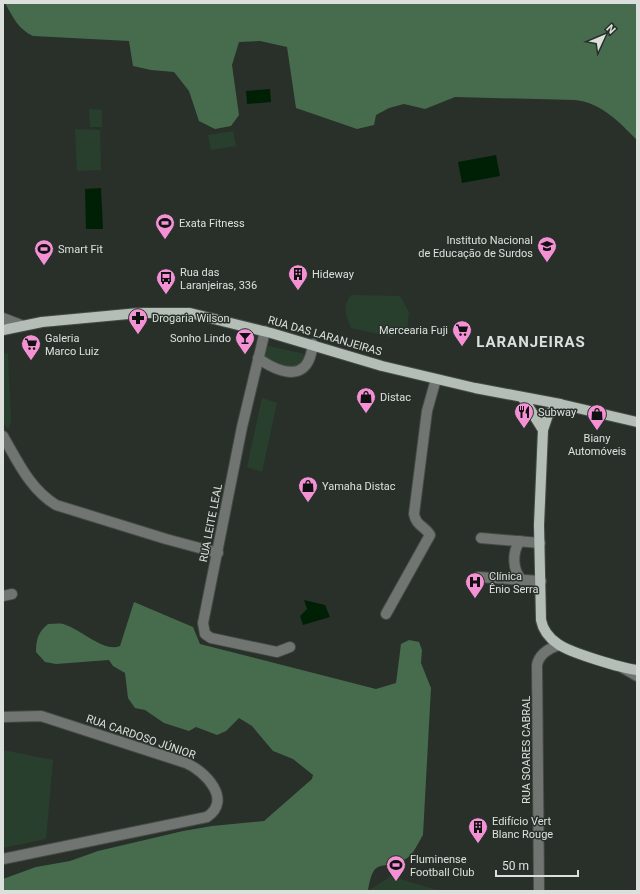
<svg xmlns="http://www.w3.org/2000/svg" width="640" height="894" font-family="Roboto,sans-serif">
<rect width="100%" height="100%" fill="#283029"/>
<g fill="#293f2d">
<path d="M89,109L102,110V127H90Z"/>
<path d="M75,129L100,130L101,170L77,171Z"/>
<path d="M233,131L236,146L211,150L208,135Z"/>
<path d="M351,295L400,296L409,312L407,330L392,337L351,328C346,315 342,307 351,295Z"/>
<path d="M264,345L305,354L307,360L302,366C286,369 274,370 263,355Z"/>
<path d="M8,353L11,421L8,429L3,422V354Z"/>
<path d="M262,398L277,403L262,472L247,467Z"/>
<path d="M3,750L53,760L46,839L3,848Z"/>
<path d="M391,876L440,891H368Z"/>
</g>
<g fill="#466c4d">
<path d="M5,3H637V140C619,122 602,103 575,100L455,97L425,109L404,104L389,108L376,115L374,125L357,129L296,108L287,47L260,41L239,42L232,65L239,115L231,126L215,129L199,121L189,91L174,72L151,70L133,66L129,41L33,36C18,29 13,17 5,3Z"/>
<path d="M134,602L193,627L200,644L376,689L396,683L401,644L409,640L419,642L422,650L421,663L431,688L423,835C418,843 413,856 404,860C380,871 374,856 368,891H3V879L36,867L70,861L98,851L183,831L212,826L264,821L312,779L313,775L293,759L273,751L252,726L239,718L226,731L217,735L196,727L189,731L164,723L145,710L135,708L128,698L125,673L113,666L109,660L56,664L45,662L36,652C36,640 38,632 48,624C53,624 59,623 63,624C81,629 104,653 120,646Z"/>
</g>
<g fill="#002006">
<path d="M270,89L271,102L247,104L246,91Z"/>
<path d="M496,155L500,176L462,183L458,162Z"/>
<path d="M101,188L103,229H86L85,189Z"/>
<path d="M304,600L325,605L330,617L303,625L300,616L307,609Z"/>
</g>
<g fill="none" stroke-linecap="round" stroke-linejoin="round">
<defs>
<g id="minor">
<path d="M3,318L21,325"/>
<path d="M265,331L242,427L203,623L205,634L211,638L277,652L290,647"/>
<path d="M258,358C270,367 294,380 306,365C310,360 312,351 313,344"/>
<path d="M3,436C18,462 30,489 56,505L166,539L218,553"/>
<path d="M481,538L540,543"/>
<path d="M520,541C512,552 512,570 522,580"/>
<path d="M478,577L541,581"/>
<path d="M3,596L12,594"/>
<path d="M386,614L430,535C425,526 416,526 414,514L427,411L436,379"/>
<path d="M623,668L637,676"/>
<path d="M3,717L41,716L186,763C205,771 233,800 207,817L3,859"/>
<path d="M539,891L537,665C539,654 550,648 559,645"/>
</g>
<g id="major">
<path d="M3,330L42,322L139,313H190L271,333L382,366L475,388L560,404L637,422"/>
<path d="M523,398L543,430L539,525L541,620C543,630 549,638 558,644C571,653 621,668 637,670"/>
<path d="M543,430L548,415L560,404"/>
</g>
</defs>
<use href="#minor" stroke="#454c46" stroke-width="12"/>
<use href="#major" stroke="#454c46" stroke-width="12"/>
<use href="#minor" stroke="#717572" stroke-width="10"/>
<use href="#major" stroke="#b4bdb6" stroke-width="10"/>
</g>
<defs>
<symbol id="stadium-pin" viewBox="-11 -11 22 30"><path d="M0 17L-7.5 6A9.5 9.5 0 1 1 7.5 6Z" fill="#f491d4" stroke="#283029"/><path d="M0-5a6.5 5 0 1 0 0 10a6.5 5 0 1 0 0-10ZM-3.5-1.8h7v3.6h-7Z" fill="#111"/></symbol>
<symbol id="school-pin" viewBox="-11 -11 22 30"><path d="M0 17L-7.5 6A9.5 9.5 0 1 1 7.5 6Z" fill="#f491d4" stroke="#283029"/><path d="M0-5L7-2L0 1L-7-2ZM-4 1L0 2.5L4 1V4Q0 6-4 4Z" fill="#111"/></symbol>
<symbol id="building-pin" viewBox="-11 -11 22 30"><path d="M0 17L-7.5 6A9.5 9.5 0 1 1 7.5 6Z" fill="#f491d4" stroke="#283029"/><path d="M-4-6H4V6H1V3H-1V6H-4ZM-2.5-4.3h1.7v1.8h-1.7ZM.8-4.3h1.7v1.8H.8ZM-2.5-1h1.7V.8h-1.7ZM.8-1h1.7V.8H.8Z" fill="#111"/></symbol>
<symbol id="bus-pin" viewBox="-11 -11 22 30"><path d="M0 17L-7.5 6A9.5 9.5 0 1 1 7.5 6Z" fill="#f491d4" stroke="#283029"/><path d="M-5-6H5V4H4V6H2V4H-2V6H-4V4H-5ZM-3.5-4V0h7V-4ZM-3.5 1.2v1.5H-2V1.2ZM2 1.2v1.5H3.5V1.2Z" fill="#111"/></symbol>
<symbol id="pharmacy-pin" viewBox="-11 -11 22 30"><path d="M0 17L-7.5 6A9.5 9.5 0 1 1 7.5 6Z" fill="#f491d4" stroke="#283029"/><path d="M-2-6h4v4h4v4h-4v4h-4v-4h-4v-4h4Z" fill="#111"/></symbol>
<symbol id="supermarket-pin" viewBox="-11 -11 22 30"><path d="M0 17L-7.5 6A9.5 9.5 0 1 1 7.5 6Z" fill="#f491d4" stroke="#283029"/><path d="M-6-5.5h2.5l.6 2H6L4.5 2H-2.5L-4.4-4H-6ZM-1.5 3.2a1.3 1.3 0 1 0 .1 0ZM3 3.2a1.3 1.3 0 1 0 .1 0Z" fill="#111"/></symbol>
<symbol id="bar-pin" viewBox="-11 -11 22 30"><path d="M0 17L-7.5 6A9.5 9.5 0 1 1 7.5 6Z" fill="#f491d4" stroke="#283029"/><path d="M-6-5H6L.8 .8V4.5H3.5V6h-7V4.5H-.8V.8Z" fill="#111"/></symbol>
<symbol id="shop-pin" viewBox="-11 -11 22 30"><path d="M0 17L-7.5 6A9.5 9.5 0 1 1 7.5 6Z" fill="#f491d4" stroke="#283029"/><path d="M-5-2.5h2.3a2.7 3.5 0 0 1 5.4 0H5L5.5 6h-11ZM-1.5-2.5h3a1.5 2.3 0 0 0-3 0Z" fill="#111"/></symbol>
<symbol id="restaurant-pin" viewBox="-11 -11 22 30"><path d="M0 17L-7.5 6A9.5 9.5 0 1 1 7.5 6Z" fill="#f491d4" stroke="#283029"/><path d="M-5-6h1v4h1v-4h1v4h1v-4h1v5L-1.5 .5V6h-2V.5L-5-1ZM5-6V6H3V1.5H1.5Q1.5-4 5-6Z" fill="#111"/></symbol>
<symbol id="hospital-pin" viewBox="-11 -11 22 30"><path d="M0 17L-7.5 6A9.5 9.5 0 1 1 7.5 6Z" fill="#f491d4" stroke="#283029"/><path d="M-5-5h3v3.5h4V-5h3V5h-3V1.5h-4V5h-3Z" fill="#111"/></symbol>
</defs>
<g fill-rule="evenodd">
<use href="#stadium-pin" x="154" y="212" width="22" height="30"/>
<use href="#school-pin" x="536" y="235" width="22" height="30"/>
<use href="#stadium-pin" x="33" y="238" width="22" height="30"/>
<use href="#building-pin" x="287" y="263" width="22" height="30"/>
<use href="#bus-pin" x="155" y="267" width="22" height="30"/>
<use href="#pharmacy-pin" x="127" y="307" width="22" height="30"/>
<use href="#supermarket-pin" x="451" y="319" width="22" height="30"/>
<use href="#bar-pin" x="234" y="327" width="22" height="30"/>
<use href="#supermarket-pin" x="20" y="333" width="22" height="30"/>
<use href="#shop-pin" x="355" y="386" width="22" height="30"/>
<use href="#restaurant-pin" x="513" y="401" width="22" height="30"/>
<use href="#shop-pin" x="586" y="403" width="22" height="30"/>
<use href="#shop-pin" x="297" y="475" width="22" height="30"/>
<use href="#hospital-pin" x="464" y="571" width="22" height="30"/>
<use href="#building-pin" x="467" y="816" width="22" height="30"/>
<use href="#stadium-pin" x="385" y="854" width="22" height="30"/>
</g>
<g text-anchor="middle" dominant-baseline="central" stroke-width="3" stroke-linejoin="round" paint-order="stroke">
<g font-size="11" fill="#dbe0dc" stroke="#283029" text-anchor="start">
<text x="179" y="223">Exata Fitness</text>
<text x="533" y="240" text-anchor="end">Instituto Nacional<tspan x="533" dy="13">de Educação de Surdos</tspan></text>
<text x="58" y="249">Smart Fit</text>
<text x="180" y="272">Rua das<tspan x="180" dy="13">Laranjeiras, 336</tspan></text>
<text x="312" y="274">Hideway</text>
<text x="152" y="318">Drogaria Wilson</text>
<text x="448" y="330" text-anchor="end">Mercearia Fuji</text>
<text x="45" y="338">Galeria<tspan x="45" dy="13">Marco Luiz</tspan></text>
<text x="231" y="338" text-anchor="end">Sonho Lindo</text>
<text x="380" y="397">Distac</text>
<text x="538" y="412">Subway</text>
<text x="597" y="438" text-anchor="middle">Biany<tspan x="597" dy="13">Automóveis</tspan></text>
<text x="322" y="486">Yamaha Distac</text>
<text x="489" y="576">Clínica<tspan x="489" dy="13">Ênio Serra</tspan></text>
<text x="492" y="821">Edifício Vert<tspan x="492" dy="13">Blanc Rouge</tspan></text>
<text x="410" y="859">Fluminense<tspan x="410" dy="13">Football Club</tspan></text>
</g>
<g font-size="11" fill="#dbe0dc" stroke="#283029">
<text transform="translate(325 336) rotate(16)">RUA DAS LARANJEIRAS</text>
<text transform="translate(211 523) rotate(-79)">RUA LEITE LEAL</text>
<text transform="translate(141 737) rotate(19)">RUA CARDOSO JÚNIOR</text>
<text transform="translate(526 750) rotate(-90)">RUA SOARES CABRAL</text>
</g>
<g font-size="15" font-weight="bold" letter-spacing="1" fill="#dbe0dc" stroke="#283029">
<text x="531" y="342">LARANJEIRAS</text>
</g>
</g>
<rect width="640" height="894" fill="none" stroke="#dbe0dc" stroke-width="8"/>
<g transform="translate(604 36) rotate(46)" stroke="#283029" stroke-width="3" paint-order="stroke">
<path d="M0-3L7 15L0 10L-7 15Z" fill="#dbe0dc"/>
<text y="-6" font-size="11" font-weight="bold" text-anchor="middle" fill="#dbe0dc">N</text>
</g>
<path d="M496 870v6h82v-6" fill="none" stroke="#dbe0dc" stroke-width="2"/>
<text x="502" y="870" font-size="12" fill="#dbe0dc" stroke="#283029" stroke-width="3" paint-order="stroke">50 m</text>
</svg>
